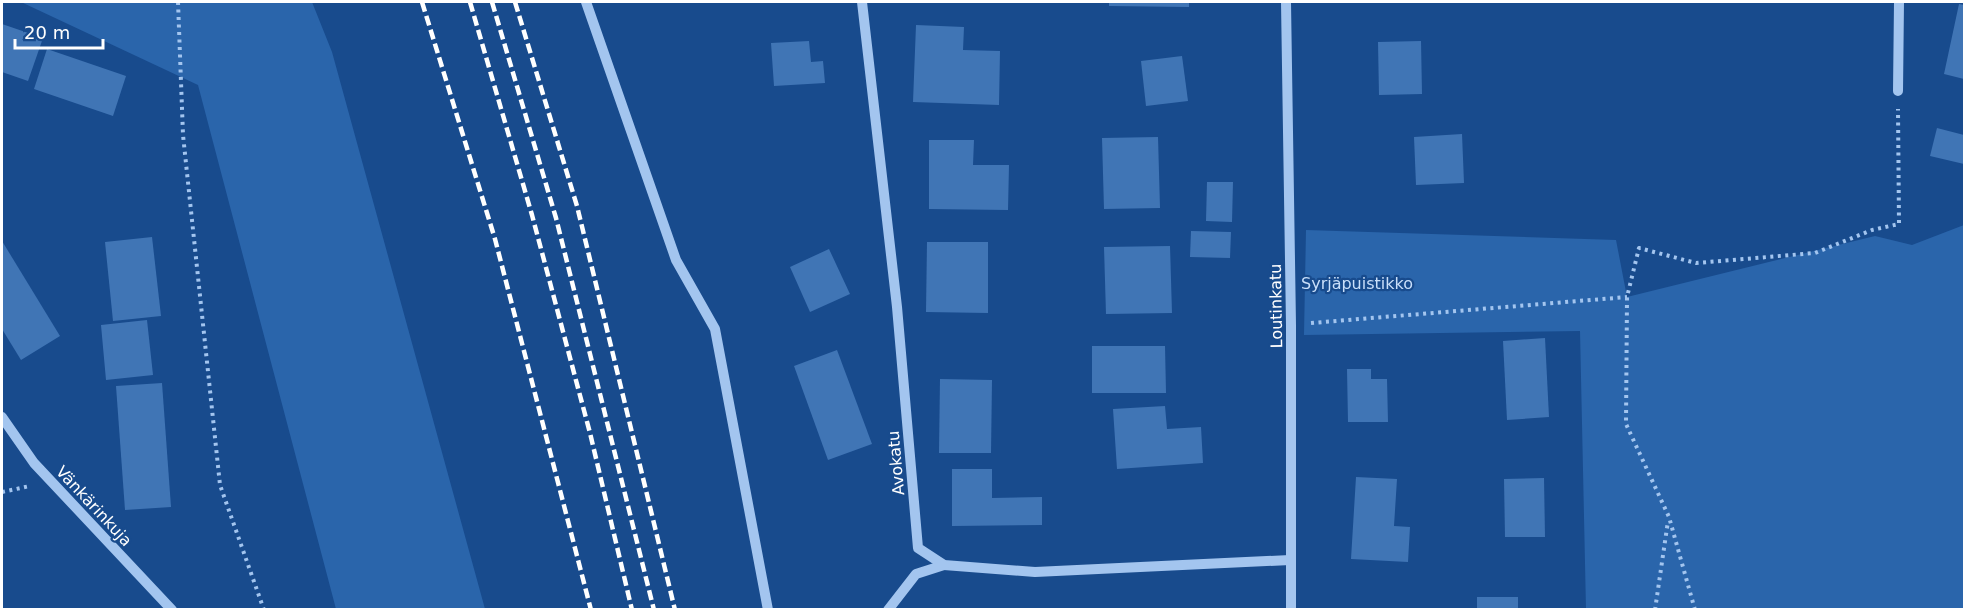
<svg xmlns="http://www.w3.org/2000/svg" width="1966" height="611" font-family="'DejaVu Sans',sans-serif">
<rect width="100%" height="100%" fill="#184b8d"/>
<g fill="#2a65ab">
<path d="M21,2H312L332,52L485,609H336L198,85Z"/>
<path d="M1964,225V609H1586L1580,331L1304,335L1306,230L1616,240L1627,297L1875,236L1912,245Z"/>
</g>
<g fill="#4075b5">
<path d="M1109,2H1189V7L1109,6Z"/>
<path d="M1959,4L1964,5V79L1944,74Z"/>
<path d="M2,24L43,38L28,81L2,72Z"/>
<path d="M916,25L964,27L963,50L1000,51L999,105L913,102Z"/>
<path d="M809,41L811,62L823,61L825,83L774,86L771,43Z"/>
<path d="M1421,41L1422,94L1379,95L1378,42Z"/>
<path d="M47,49L126,76L113,116L34,89Z"/>
<path d="M1182,56L1188,101L1146,106L1141,61Z"/>
<path d="M1937,128L1964,135V164L1930,156Z"/>
<path d="M1462,134L1464,183L1416,185L1414,137Z"/>
<path d="M1158,137L1160,208L1104,209L1102,138Z"/>
<path d="M929,140H974L973,165H1009L1008,210L929,209Z"/>
<path d="M1207,182H1233L1232,222L1206,221Z"/>
<path d="M1191,231L1231,232L1230,258L1190,257Z"/>
<path d="M152,237L161,316L113,321L105,242Z"/>
<path d="M2,241L60,336L21,360L2,329Z"/>
<path d="M927,242H988V313L926,312Z"/>
<path d="M1170,246L1172,313L1106,314L1104,247Z"/>
<path d="M829,249L850,294L810,312L790,267Z"/>
<path d="M147,320L153,375L106,380L101,325Z"/>
<path d="M1545,338L1549,417L1507,420L1503,341Z"/>
<path d="M1092,346H1165L1166,393H1092Z"/>
<path d="M837,350L872,444L828,460L794,366Z"/>
<path d="M1347,369H1371V379H1387L1388,422H1348Z"/>
<path d="M940,379L992,380L991,453H939Z"/>
<path d="M162,383L171,507L125,510L116,386Z"/>
<path d="M1165,406L1167,429L1201,427L1203,463L1117,469L1113,409Z"/>
<path d="M952,469H992V498L1042,497V525L952,526Z"/>
<path d="M1356,477L1397,479L1394,526L1410,527L1408,562L1351,559Z"/>
<path d="M1544,478L1545,537H1505L1504,479Z"/>
<rect x="1477" y="597" width="41" height="13"/>
</g>
<g fill="none" stroke-linecap="round" stroke-linejoin="round">
<g stroke="#a3c5ef" stroke-width="4" stroke-dasharray="3 4.5" stroke-linecap="butt">
<path d="M178,2L183,135L220,485L264,610"/>
<path d="M1311,323L1627,297"/>
<path d="M2,492L30,486"/>
<path d="M1655,610L1668,521"/>
<path d="M1695,610L1669,517L1626,424L1627,297L1639,248L1696,263L1815,253L1872,230L1899,224L1898,109"/>
</g>
<g stroke="#a3c5ef" stroke-width="10">
<path d="M586,2L676,260L715,329L768,610"/>
<path d="M862,2L897,307L918,548L944,565L1035,572L1290,560"/>
<path d="M1286,2L1291,325V610"/>
<path d="M1898,91L1899,2"/>
<path d="M2,417L34,463L172,610"/>
<path d="M888,610L916,574L944,565"/>
</g>
<g stroke="#fff" stroke-width="4.5" stroke-dasharray="10 4.5" stroke-linecap="butt">
<path d="M422,2L495,239L591,610"/>
<path d="M470,2L532,215L590,433L632,610"/>
<path d="M492,2L556,218L654,610"/>
<path d="M515,2L577,206L675,610"/>
</g>
</g>
<g text-anchor="middle" dominant-baseline="central" stroke-width="4.5" stroke-linejoin="round" paint-order="stroke">
<g font-size="16" fill="#c9dffa" stroke="#184b8d">
<text x="1357" y="283">Syrjäpuistikko</text>
</g>
<g font-size="16" fill="#fff" stroke="#184b8d">
<text transform="translate(1276 306) rotate(-91)">Loutinkatu</text>
<text transform="translate(896 463) rotate(-95)">Avokatu</text>
<text transform="translate(94 506) rotate(47)">Vänkärinkuja</text>
</g>
</g>
<rect width="1966" height="611" fill="none" stroke="#ffffff" stroke-width="6"/>
<path d="M15 39v9h88v-9" fill="none" stroke="#ffffff" stroke-width="3"/>
<text x="24" y="39" font-size="18" fill="#ffffff" stroke="#184b8d" stroke-width="4.5" paint-order="stroke">20 m</text>
</svg>
